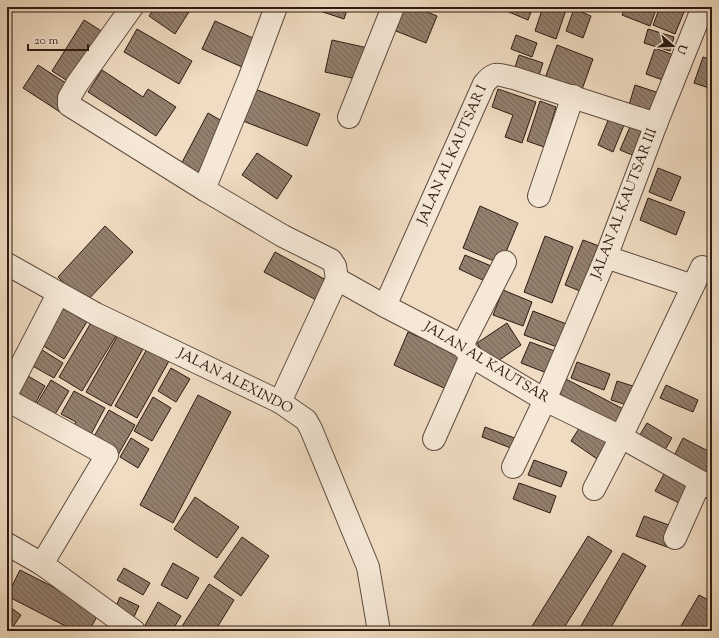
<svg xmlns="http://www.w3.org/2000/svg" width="719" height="638" font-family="'Sorts Mill Goudy',serif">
<defs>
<pattern id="building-back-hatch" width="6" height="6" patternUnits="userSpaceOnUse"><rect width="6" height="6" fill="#937f6e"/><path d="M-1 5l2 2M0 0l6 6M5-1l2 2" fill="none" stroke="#786759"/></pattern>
</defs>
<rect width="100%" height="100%" fill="#f0dcc2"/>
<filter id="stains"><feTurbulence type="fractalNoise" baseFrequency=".005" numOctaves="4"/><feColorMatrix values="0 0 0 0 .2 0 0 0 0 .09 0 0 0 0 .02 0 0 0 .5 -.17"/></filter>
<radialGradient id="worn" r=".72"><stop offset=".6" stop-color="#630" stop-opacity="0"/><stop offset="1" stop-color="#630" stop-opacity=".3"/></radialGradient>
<g fill="url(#building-back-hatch)" stroke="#2e1b13">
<path d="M155,7H192L175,34L149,16Z"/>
<path d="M308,7H348L344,19Z"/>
<path d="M394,7H415L437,16L426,43L386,27Z"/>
<path d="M497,7H533L528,20Z"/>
<path d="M543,7H567L556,39L535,31Z"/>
<path d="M600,7H616L615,11Z"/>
<path d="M625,7H657L650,26L622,15Z"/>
<path d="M660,7H686L675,34L653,25Z"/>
<path d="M574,9L591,16L583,38L566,31Z"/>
<path d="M84,20L103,32L72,84L52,71Z"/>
<path d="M215,21L255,39L242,67L202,49Z"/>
<path d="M137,29L192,61L179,84L124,52Z"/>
<path d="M648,29L674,37L670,51L644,43Z"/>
<path d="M516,35L537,43L532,57L511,49Z"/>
<path d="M332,40L368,48L361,80L325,72Z"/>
<path d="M557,45L593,59L580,95L544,81Z"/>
<path d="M655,48L681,58L671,83L646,74Z"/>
<path d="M519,55L543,63L537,81L513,73Z"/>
<path d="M703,57L712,60V89L694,83Z"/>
<path d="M38,65L75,89L60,112L23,88Z"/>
<path d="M102,70L143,97L148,89L176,107L156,136L88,92Z"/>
<path d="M635,85L662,94L655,117L628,108Z"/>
<path d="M255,89L320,114L307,146L243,121Z"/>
<path d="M498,89L536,102L522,143L505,137L513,115L492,107Z"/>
<path d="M540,101L556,107L544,147L527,141Z"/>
<path d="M208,113L229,125L199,181L178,170Z"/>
<path d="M609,118L624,125L613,152L598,145Z"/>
<path d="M632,122L649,129L637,157L620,150Z"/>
<path d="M257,153L292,176L277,199L242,175Z"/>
<path d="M712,165V180L707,178Z"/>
<path d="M658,168L681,177L671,201L649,192Z"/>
<path d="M648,198L685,212L676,235L640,220Z"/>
<path d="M480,206L518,223L501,264L463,248Z"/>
<path d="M105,226L133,252L85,303L58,277Z"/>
<path d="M545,236L573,247L552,303L524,292Z"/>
<path d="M583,240L607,249L590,295L565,285Z"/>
<path d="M275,252L328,281L318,301L264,272Z"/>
<path d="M465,255L496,268L489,283L459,269Z"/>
<path d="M503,290L532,302L523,326L493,315Z"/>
<path d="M60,303L88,320L64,359L42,345Z"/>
<path d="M533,311L569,325L560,348L524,335Z"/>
<path d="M92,321L116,336L82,391L59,377Z"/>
<path d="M507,323L521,345L492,365L477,343Z"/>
<path d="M408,332L461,356L446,389L394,365Z"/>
<path d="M118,335L143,349L111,406L86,392Z"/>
<path d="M530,342L560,353L552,375L521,363Z"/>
<path d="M39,348L63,363L54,378L29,364Z"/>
<path d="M147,349L169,361L137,418L115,406Z"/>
<path d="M577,362L610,374L604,390L571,378Z"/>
<path d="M171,368L190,379L176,402L158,391Z"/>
<path d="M23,373L45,386L32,409L10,396Z"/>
<path d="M566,379L631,413L622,431L557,396Z"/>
<path d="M51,380L69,391L54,416L36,405Z"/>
<path d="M617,381L639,388L633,407L611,400Z"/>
<path d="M666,385L698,400L693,412L660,398Z"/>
<path d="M74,391L105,408L88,440L71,431L76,422L61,414Z"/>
<path d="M198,395L231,412L173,523L140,505Z"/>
<path d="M153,397L171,408L152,441L134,431Z"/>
<path d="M109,410L135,425L118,455L92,440Z"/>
<path d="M583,422L613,442L600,461L571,441Z"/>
<path d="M647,423L672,438L660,458L635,443Z"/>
<path d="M485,427L520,440L516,450L482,437Z"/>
<path d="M131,438L149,449L138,468L120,457Z"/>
<path d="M683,438L712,453V472L708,480L672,460Z"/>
<path d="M534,460L567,472L561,487L528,475Z"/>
<path d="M665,472L695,487L685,506L655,491Z"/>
<path d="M519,483L556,496L550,513L513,499Z"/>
<path d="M195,497L239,527L217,558L174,529Z"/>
<path d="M644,516L677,528L670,548L636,536Z"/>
<path d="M588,536L612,551L562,631H529Z"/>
<path d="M242,537L269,556L241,596L214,577Z"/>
<path d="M623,553L646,566L609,631H578Z"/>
<path d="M173,563L199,578L187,599L161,585Z"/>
<path d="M124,568L150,583L143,595L117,580Z"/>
<path d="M20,570L100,611L89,631H75L7,596Z"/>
<path d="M209,584L234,600L215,631H179Z"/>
<path d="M699,595L712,602V631H678Z"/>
<path d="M120,597L139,606L132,621L113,613Z"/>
<path d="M158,602L181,616L172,631H147L143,629Z"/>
<path d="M7,605L21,615L10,631H7Z"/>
</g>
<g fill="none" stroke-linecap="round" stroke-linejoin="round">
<defs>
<g id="minor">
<path d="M132,7L77,84L69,98V105L205,190"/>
<path d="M276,7L248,82L207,182L205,190L283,236L331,260L335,266L337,279"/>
<path d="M349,117L393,7"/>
<path d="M539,196L573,96"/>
<path d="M606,257L693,286"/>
<path d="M7,264L96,314L280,402L306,420L311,429L368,567L379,631"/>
<path d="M385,306L484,84C495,70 498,75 514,78L656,124"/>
<path d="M462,346L505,262"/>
<path d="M7,393L58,294"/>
<path d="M7,400L107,455L42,564"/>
<path d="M280,402L337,279L385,306L462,346L471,356L545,400L621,437L712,488"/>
<path d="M434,439L471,356"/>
<path d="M513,467L545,400L606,257L656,124L703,7"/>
<path d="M594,489L621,437L702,267"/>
<path d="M675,538L700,482"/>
<path d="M7,544L42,564L134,631"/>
</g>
</defs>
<use href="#minor" stroke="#5e4b3f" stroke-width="24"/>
<use href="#minor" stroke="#f5e8d7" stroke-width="22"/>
</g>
<g text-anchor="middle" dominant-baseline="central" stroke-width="3.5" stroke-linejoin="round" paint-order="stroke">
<g font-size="14" fill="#2e1b13" stroke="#f5e8d7">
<text transform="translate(453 155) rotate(-66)">JALAN AL KAUTSAR I</text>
<text transform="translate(625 204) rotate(-69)">JALAN AL KAUTSAR III</text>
<text transform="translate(486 363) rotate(31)">JALAN AL KAUTSAR</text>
<text transform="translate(235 382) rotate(27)">JALAN ALEXINDO</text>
</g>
</g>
<rect width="719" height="638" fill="none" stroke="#f0dcc2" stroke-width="24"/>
<rect x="8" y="8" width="703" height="622" fill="none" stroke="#2e1b13" stroke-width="2"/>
<rect x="12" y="12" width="695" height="614" fill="none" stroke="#2e1b13"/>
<g transform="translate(673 46) rotate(110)" stroke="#f5e8d7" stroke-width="3" paint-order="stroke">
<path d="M0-3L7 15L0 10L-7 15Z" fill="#2e1b13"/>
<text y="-6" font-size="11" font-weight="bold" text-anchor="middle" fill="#2e1b13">U</text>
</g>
<path d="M28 44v6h60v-6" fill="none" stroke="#2e1b13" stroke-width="2"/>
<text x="34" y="44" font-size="12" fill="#2e1b13" stroke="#f5e8d7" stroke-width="3" paint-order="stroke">20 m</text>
<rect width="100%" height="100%" filter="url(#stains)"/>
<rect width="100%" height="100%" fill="url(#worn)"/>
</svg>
